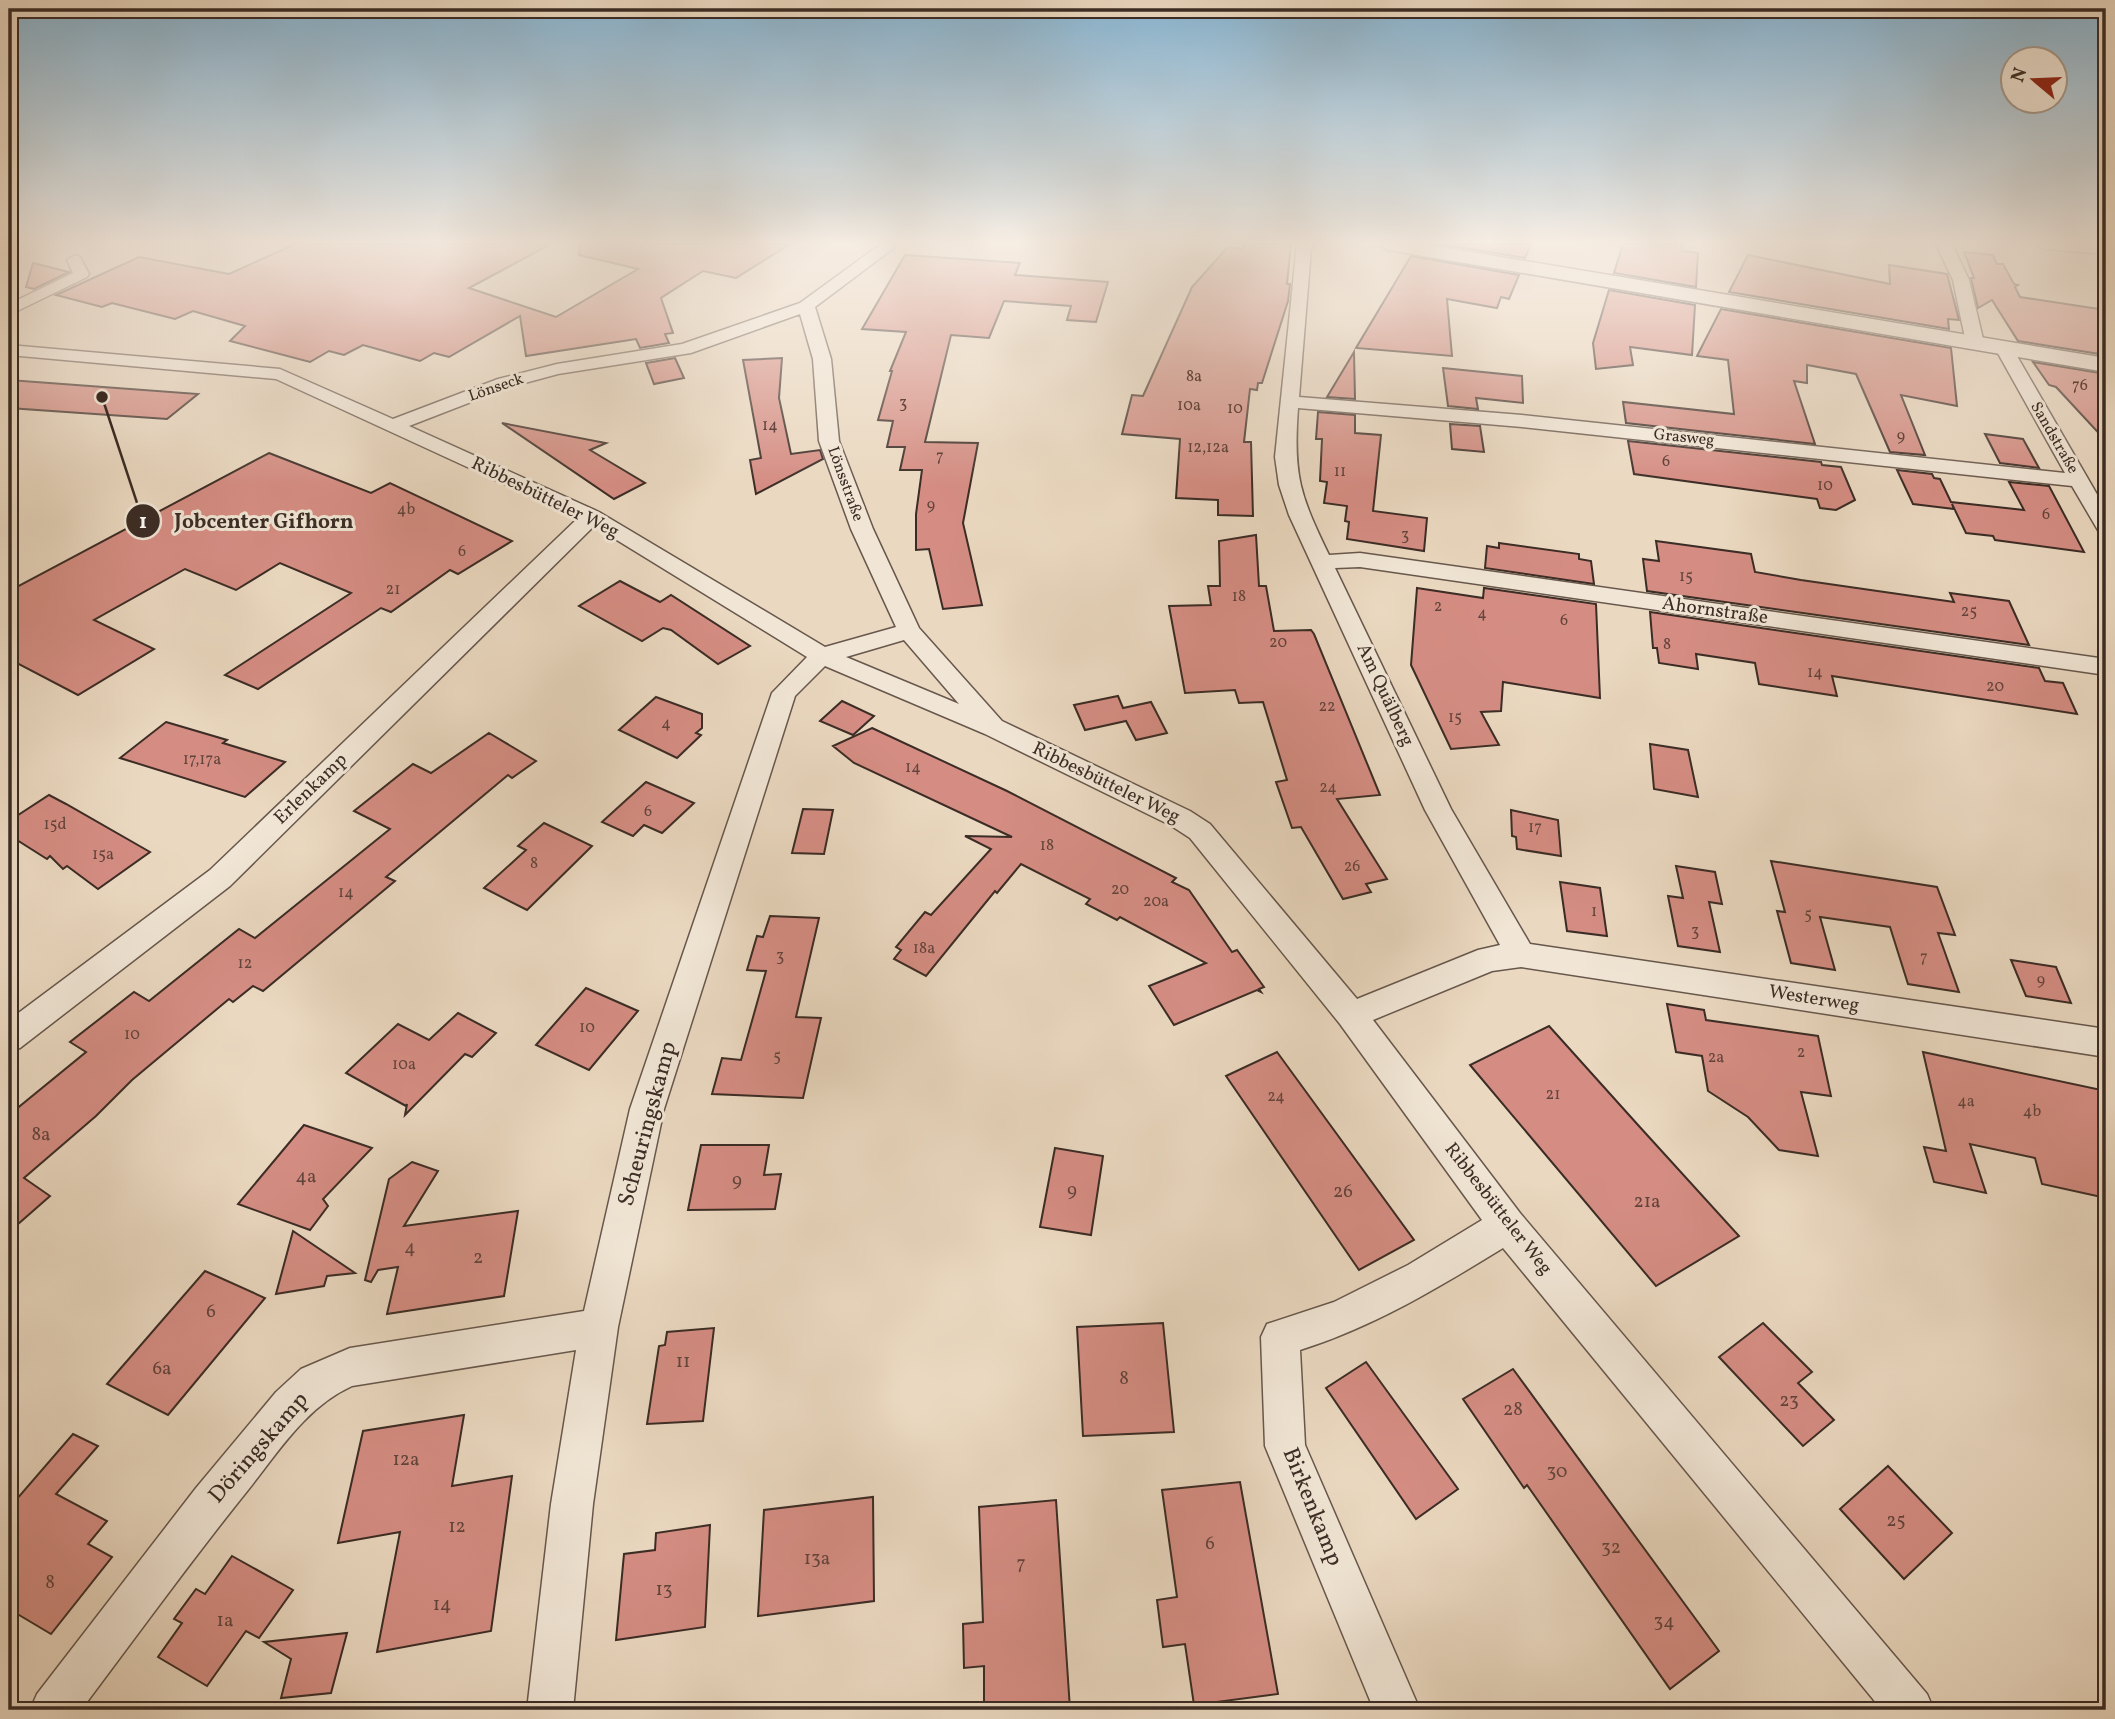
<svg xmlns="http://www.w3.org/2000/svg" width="2115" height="1719" font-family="Vollkorn,serif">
<rect width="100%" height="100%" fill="#ead8c0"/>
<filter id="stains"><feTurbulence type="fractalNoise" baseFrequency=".00286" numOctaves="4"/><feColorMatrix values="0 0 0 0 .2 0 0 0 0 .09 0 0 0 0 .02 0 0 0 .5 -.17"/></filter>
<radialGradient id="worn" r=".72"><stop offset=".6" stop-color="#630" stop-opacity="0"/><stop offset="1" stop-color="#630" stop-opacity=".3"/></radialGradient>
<g fill="#d58d83" stroke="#3b2c25" stroke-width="2">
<path d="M295,244H551L469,288L556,317L638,269L579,255L580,244H790L736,278L703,271L661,298L673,333L665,334L669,343L640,348L636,339L526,356L520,316L449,357L434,353L420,361L363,345L344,355L329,351L310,362L230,341L245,326L193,311L175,319L112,303L102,307L56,295L139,257L229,274Z"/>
<path d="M1246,244H1291L1287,284H1290L1288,301L1262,383H1258L1257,390L1250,389L1244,442H1251L1253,516L1218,515V500L1176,498L1180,439L1122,434L1132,395L1143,396L1192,287L1228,247L1242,249Z"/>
<path d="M1440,244H1531L1525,258Z"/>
<path d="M1623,244H1682V251L1698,253L1696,287L1614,273Z"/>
<path d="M1964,252L1993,255L1997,264H2003L2014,284L2018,285L2015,287L2020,297L2106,310V355L2018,341L1992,300L1978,308L1971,278H1974Z"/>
<path d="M905,255L1020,263L1015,275L1108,282L1096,322L1067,320L1071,306L1004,301L989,338L951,335L925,442L978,443L963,523L982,605L943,609L929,549L916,550V514L922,470H900L905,447H887L893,421L878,420L892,371H890L906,332L862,329Z"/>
<path d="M1748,255L1890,284L1889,265L1947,274L1959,320L1948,319L1949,329L1729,292Z"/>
<path d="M1411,256L1519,275L1509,299L1501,297L1497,308L1447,299L1452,356L1356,348Z"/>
<path d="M33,263L69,272L34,289L26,287Z"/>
<path d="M1609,290L1695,305L1692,355L1630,347L1633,365L1596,369L1593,343Z"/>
<path d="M1721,309L1951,348L1957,406L1901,395L1925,455L1890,452L1856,374L1807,365V383L1794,381L1815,444L1626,423L1623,402L1734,414L1728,360L1697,356Z"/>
<path d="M1354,352L1355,399L1327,397Z"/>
<path d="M675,358L684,378L654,384L646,363Z"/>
<path d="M782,358L779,398L791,454L820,450L823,459L756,494L750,460L761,458L743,360Z"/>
<path d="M2033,362L2106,374V441L2056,387L2049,385Z"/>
<path d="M1443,368L1522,376L1523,403L1476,398L1478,409L1448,406Z"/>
<path d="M9,380L198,394L167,419L9,408Z"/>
<path d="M1318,412L1355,415V433L1381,435L1373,511L1427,518L1424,551L1347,539L1349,522L1345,521L1347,506L1324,503L1327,482L1320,481L1322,439H1316Z"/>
<path d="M502,423L606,443L590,450L645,483L614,499Z"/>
<path d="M1450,424L1480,426L1484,452L1452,449Z"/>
<path d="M1985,434L2023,439L2039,468L2000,463Z"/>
<path d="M1628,441L1821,462L1822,465L1841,467L1855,500L1836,510L1820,508L1817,499L1634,474Z"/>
<path d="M269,453L371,493L390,483L512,541L458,574L450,570L391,612L381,608L258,689L225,675L351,593L280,563L236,590L185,569L94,620L154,649L78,695L9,659V591Z"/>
<path d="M1897,470L1932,474L1934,478L1940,479L1951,502L2024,510L2009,482L2049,486L2084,552L1995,540L1993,536L1966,533L1952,504L1954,509L1913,504Z"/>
<path d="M1256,535L1259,586H1266L1274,631L1311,630L1314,634L1380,795L1337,799L1387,879L1366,884L1371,892L1343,899L1301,827L1292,828L1276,782L1287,780L1263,702L1239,703L1235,690L1185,693L1169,606L1211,605L1208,586H1220L1219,541Z"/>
<path d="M1656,541L1751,554L1755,572L1801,580L1954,602L1950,593L2009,601L2029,645L1647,591L1643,559L1659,561Z"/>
<path d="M1499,543L1579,554V559L1591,561L1594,584L1485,568L1487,546L1499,548Z"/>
<path d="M620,581L660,602L671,595L750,646L718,664L671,630L663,628L642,641L579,606Z"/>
<path d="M1417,588L1483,598L1484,588L1596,604L1600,698L1503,682L1501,711L1481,712L1499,745L1451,749L1411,665Z"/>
<path d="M1650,612L2039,668L2045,681L2063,683L2077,714L1832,676L1837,696L1759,684L1755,663L1696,654L1698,669L1659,663L1657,648H1653Z"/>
<path d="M1118,696L1123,708L1151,702L1167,733L1136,740L1126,721L1085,730L1074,705Z"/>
<path d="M656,697L702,714V728L696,733L701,735L677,758L619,730Z"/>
<path d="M842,701L874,716L853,735L820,721Z"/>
<path d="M166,722L227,740L223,743L285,762L245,797L120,758Z"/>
<path d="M872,728L1007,791L1176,878L1172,882L1189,890L1232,952L1237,950L1264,987L1259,989L1261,992L1257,990L1174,1025L1149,986L1206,963L1120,917L1117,920L1086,904L1090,899L1021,864L997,893L995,891L926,976L894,959L901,950L896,947L925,912L931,915L991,849L965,836L1012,837L854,763L833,746Z"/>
<path d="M489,733L536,761L512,778L508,775L386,877L395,881L263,991L253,986L233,1002L229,999L132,1080L96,1116L24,1178L50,1196L9,1232V1115L86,1052L70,1042L134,992L149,1001L239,929L255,938L390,829L354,811L413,764L431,773Z"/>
<path d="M1650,744L1688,750L1698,797L1654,789Z"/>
<path d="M646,782L694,803L662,833L644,825L633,836L602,822Z"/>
<path d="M49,795L66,804L150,852L98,889L67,866L63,869L50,856L47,859L9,835V821Z"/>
<path d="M803,809L833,810L824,854L792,853Z"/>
<path d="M1511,810L1558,820L1561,856L1517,849L1516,837L1512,836Z"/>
<path d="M544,823L592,846L527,910L484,888L526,850L518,846Z"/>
<path d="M1771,861L1937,887L1955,935L1938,933L1959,992L1908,984L1890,927L1820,917L1835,970L1791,963L1777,911L1785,912Z"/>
<path d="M1676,866L1715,872L1722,904L1709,902L1720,952L1678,946L1668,896L1683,898Z"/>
<path d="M1560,882L1600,888L1607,936L1567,931Z"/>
<path d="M770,916L819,918L796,1017L821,1018L803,1098L712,1094L722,1058L741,1060L766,971L747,970L757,936L763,937Z"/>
<path d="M2011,960L2056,967L2071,1003L2026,996Z"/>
<path d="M586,988L638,1011L589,1070L536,1045Z"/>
<path d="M1667,1004L1704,1010L1706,1020L1818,1036L1831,1096L1801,1092L1818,1156L1779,1150L1748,1117L1708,1091L1702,1056L1676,1052Z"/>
<path d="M458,1013L496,1033L472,1057L465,1054L405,1115L407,1104L406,1106L346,1073L398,1024L429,1040Z"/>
<path d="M1549,1026L1638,1125L1739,1236L1656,1286L1470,1065Z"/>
<path d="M1277,1052L1414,1240L1359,1270L1226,1076Z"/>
<path d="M1923,1052L2106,1091V1198L2042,1184L2035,1158L1970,1144L1986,1193L1934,1182L1924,1147L1946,1151Z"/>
<path d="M304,1125L372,1148L323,1199L328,1206L310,1230L238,1204Z"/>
<path d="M701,1145H769L764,1175L781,1174L775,1209L688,1210Z"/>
<path d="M1055,1148L1103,1156L1091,1235L1040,1227Z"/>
<path d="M412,1162L438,1171L404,1226L518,1211L504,1296L387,1314L398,1267L378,1270L371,1282L365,1280L389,1179Z"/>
<path d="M293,1231L355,1273L327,1276L324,1286L276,1294Z"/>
<path d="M205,1271L265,1298L168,1415L107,1384Z"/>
<path d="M1163,1323L1174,1432L1083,1436L1077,1327Z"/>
<path d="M1763,1323L1812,1372L1798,1383L1834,1420L1803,1446L1719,1357Z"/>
<path d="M714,1328L703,1421L647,1424L659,1346L665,1345L667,1332Z"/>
<path d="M1366,1362L1458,1489L1416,1519L1326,1388Z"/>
<path d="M1513,1369L1719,1651L1670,1689L1527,1485L1524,1488L1463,1399Z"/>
<path d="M464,1415L452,1486L512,1476L491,1631L377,1652L400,1532L338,1543L363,1431Z"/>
<path d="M73,1434L98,1446L56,1494L107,1521L88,1544L112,1557L51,1634L9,1609V1508Z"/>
<path d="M1888,1466L1952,1533L1904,1579L1840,1509Z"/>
<path d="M1240,1482L1278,1694L1194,1705L1185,1644L1163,1647L1157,1600L1177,1597L1162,1490Z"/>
<path d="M873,1497L874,1601L758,1616L764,1510Z"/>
<path d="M1056,1500L1070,1709L984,1710V1666L964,1668L963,1624L983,1622L979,1507Z"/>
<path d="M710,1525L705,1627L616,1640L624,1554L655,1550L656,1533Z"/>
<path d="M232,1556L293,1590L259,1638L246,1631L207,1686L158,1657L182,1623L174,1619L196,1589L205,1594Z"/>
<path d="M347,1633L331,1693L281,1698L291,1659L264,1642Z"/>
</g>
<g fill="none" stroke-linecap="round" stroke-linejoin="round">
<defs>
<g id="minor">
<path d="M881,244H899L815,307L831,359L839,441L873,529L919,628L1002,721L1190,811L1210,824L1357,999L1478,950L1500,945L1425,810L1289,515L1279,485L1275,457L1297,244H1315L1311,249L1299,397L1522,415L2065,473L1995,348L1998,344H2010L2106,510V534L2099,532L2072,486L1522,427L1298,408C1293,476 1300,495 1329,555L1360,553L2106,659V675L1360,567L1335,568L1451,809L1530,944L2106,1029V1057L1521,967L1492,971L1373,1020L1520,1213L1927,1694L1934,1710H1882L1503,1248C1438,1288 1373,1327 1300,1350L1305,1445L1420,1710H1374L1265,1446L1261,1337L1267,1324L1334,1302L1408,1265L1482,1220L1340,1024L1190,838L1170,825L985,734L825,666L795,696L664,1109L618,1327L593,1504L573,1710H527L551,1504L576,1350L352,1386C306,1407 279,1451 248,1490C190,1562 136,1637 81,1710H30L37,1694L196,1488L276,1392L301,1369L350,1348L584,1311L630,1109L772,693L807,657L594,526L230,886L20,1048L9,1051V1020L210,870L578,518L276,379L9,355V345L280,369L393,419L498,379L557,364L682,344L800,303ZM800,314L813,359L819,441L851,529L896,627L825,647L599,512L409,426L510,387L558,374L691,353ZM904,640L959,704L846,657Z"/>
<path d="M1936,244H1952L1969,280L1984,343L1981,347H1969L1966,343L1953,280Z"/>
<path d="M2037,244H2106V254L2045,249Z"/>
<path d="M75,255L80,257L89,274L87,277L9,315V304L73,273L67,260Z"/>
</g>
<path id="tertiary" d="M1379,244H1423L2106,358V372L1388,250Z"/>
</defs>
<use href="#minor" stroke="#67574c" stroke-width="3"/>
<use href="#tertiary" stroke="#67574c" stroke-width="3"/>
<use href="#minor" fill="#f1e6d6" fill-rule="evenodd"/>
<use href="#tertiary" fill="#f1e6d6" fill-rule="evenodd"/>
</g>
<linearGradient id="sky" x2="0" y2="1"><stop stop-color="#88b6d4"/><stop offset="0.5" stop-color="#f6ede3"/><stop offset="1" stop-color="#f6ede3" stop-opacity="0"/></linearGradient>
<rect width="2115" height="485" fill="url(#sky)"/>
<g text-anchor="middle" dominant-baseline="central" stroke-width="6" stroke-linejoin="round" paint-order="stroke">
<g font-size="16" fill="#62443c">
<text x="1194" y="377">8a</text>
<text x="2080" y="386">76</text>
<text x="903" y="404">3</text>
<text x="1189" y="406">10a</text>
<text x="1235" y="409">10</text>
<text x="770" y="426">14</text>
<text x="1901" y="437">9</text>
<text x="1208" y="448">12,12a</text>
<text x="940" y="457">7</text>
<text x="1666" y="462">6</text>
<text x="1340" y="472">11</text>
<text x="1825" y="486">10</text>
<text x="931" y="506">9</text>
<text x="406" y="510">4b</text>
<text x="2046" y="515">6</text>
<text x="1405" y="536">3</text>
<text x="462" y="552">6</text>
<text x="1686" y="577">15</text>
<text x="393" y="590">21</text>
<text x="1239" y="597">18</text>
<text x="1438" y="607">2</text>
<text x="1969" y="612">25</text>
<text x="1482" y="614">4</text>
<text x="1564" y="621">6</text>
<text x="1278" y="643">20</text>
<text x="1667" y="645">8</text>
<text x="1815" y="673">14</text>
<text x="1995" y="687">20</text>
<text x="1327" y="707">22</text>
<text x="1455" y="718">15</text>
<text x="666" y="724">4</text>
<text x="202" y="760">17,17a</text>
<text x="913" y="768">14</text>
<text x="1328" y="788">24</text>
<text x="648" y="812">6</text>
<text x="55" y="825">15d</text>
<text x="1535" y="828">17</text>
<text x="1047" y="846">18</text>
<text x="103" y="855">15a</text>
<text x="534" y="864">8</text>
<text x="1352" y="867">26</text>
<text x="1120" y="890">20</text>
<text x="346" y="893">14</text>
<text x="1156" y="902">20a</text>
<text x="1594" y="912">1</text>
<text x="1808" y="915">5</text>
<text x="1695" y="932">3</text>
<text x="924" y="949">18a</text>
<text x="780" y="957">3</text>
<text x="1924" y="958">7</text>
<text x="245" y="964">12</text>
<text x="2041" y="981">9</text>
<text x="587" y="1028">10</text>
<text x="132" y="1035">10</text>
<text x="1801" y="1053">2</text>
<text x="777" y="1057">5</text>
<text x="1716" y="1058">2a</text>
<text x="404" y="1065">10a</text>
<text x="1553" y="1095">21</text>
<text x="1276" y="1097">24</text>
<text x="1966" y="1102">4a</text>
<text x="2032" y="1112">4b</text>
</g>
<g font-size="16" fill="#3b2c25" stroke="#f1e6d6">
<text transform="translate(496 388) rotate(-19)">Lönseck</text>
<text transform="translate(1684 438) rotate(6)">Grasweg</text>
<text transform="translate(2054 438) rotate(60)">Sandstraße</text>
<text transform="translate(845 484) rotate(70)">Lönsstraße</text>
</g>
<g font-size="19" fill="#3b2c25" stroke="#f1e6d6">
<text transform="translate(545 498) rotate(26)">Ribbesbütteler Weg</text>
<text transform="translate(1715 611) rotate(8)">Ahornstraße</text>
<text transform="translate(1385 695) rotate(65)">Am Quälberg</text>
<text transform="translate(1106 783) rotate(26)">Ribbesbütteler Weg</text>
<text transform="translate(311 789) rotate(-44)">Erlenkamp</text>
<text transform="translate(1814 999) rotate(9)">Westerweg</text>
<text transform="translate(1498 1209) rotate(52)">Ribbesbütteler Weg</text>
</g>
<g font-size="19" fill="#62443c">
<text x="41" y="1135">8a</text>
<text x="306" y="1177">4a</text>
<text x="737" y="1181">9</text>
<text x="1072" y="1191">9</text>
<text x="1343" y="1192">26</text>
<text x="1647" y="1202">21a</text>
<text x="410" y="1248">4</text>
<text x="478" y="1258">2</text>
<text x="211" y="1312">6</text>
<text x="683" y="1362">11</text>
<text x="162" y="1369">6a</text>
<text x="1124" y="1379">8</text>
<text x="1789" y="1401">23</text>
<text x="1513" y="1410">28</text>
<text x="406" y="1460">12a</text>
<text x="1557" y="1472">30</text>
<text x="1896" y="1521">25</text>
<text x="457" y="1527">12</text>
<text x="1210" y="1544">6</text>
<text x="1611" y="1548">32</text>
<text x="817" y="1559">13a</text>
<text x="1021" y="1564">7</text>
<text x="50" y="1583">8</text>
<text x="664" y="1590">13</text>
<text x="442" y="1605">14</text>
<text x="225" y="1621">1a</text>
<text x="1664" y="1622">34</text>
</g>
<g font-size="23" fill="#3b2c25" stroke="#f1e6d6">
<text transform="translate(648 1124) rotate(-75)">Scheuringskamp</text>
<text transform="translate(259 1448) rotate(-49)">Döringskamp</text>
<text transform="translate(1312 1507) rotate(68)">Birkenkamp</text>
</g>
</g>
<path fill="none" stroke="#3b2c25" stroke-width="2.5" d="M102 397L143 521"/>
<g fill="#3b2c25" stroke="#f1e6d6" stroke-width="2.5">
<circle cx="102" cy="397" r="7"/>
<circle cx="143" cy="521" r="18"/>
</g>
<g font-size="21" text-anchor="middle" font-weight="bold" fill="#fff">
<text x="143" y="528">1</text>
</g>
<g font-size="21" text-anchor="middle" font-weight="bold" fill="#3b2c25" stroke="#f1e6d6" stroke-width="6" stroke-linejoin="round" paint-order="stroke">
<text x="264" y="528">Jobcenter Gifhorn</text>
</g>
<rect width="2115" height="1719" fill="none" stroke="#ead8c0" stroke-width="35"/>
<rect x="10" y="10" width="2094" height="1698" fill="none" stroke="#3b2c25" stroke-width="3.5"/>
<rect x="18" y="18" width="2080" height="1684" fill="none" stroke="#3b2c25" stroke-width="2"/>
<g transform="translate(2034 80) rotate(289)"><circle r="33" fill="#f1e6d6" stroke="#a89c8f" stroke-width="2"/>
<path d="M0-5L12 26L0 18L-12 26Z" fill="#8f2418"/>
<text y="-10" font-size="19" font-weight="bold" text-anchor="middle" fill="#3b2c25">N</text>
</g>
<rect width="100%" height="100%" filter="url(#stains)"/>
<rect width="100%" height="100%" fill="url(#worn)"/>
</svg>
